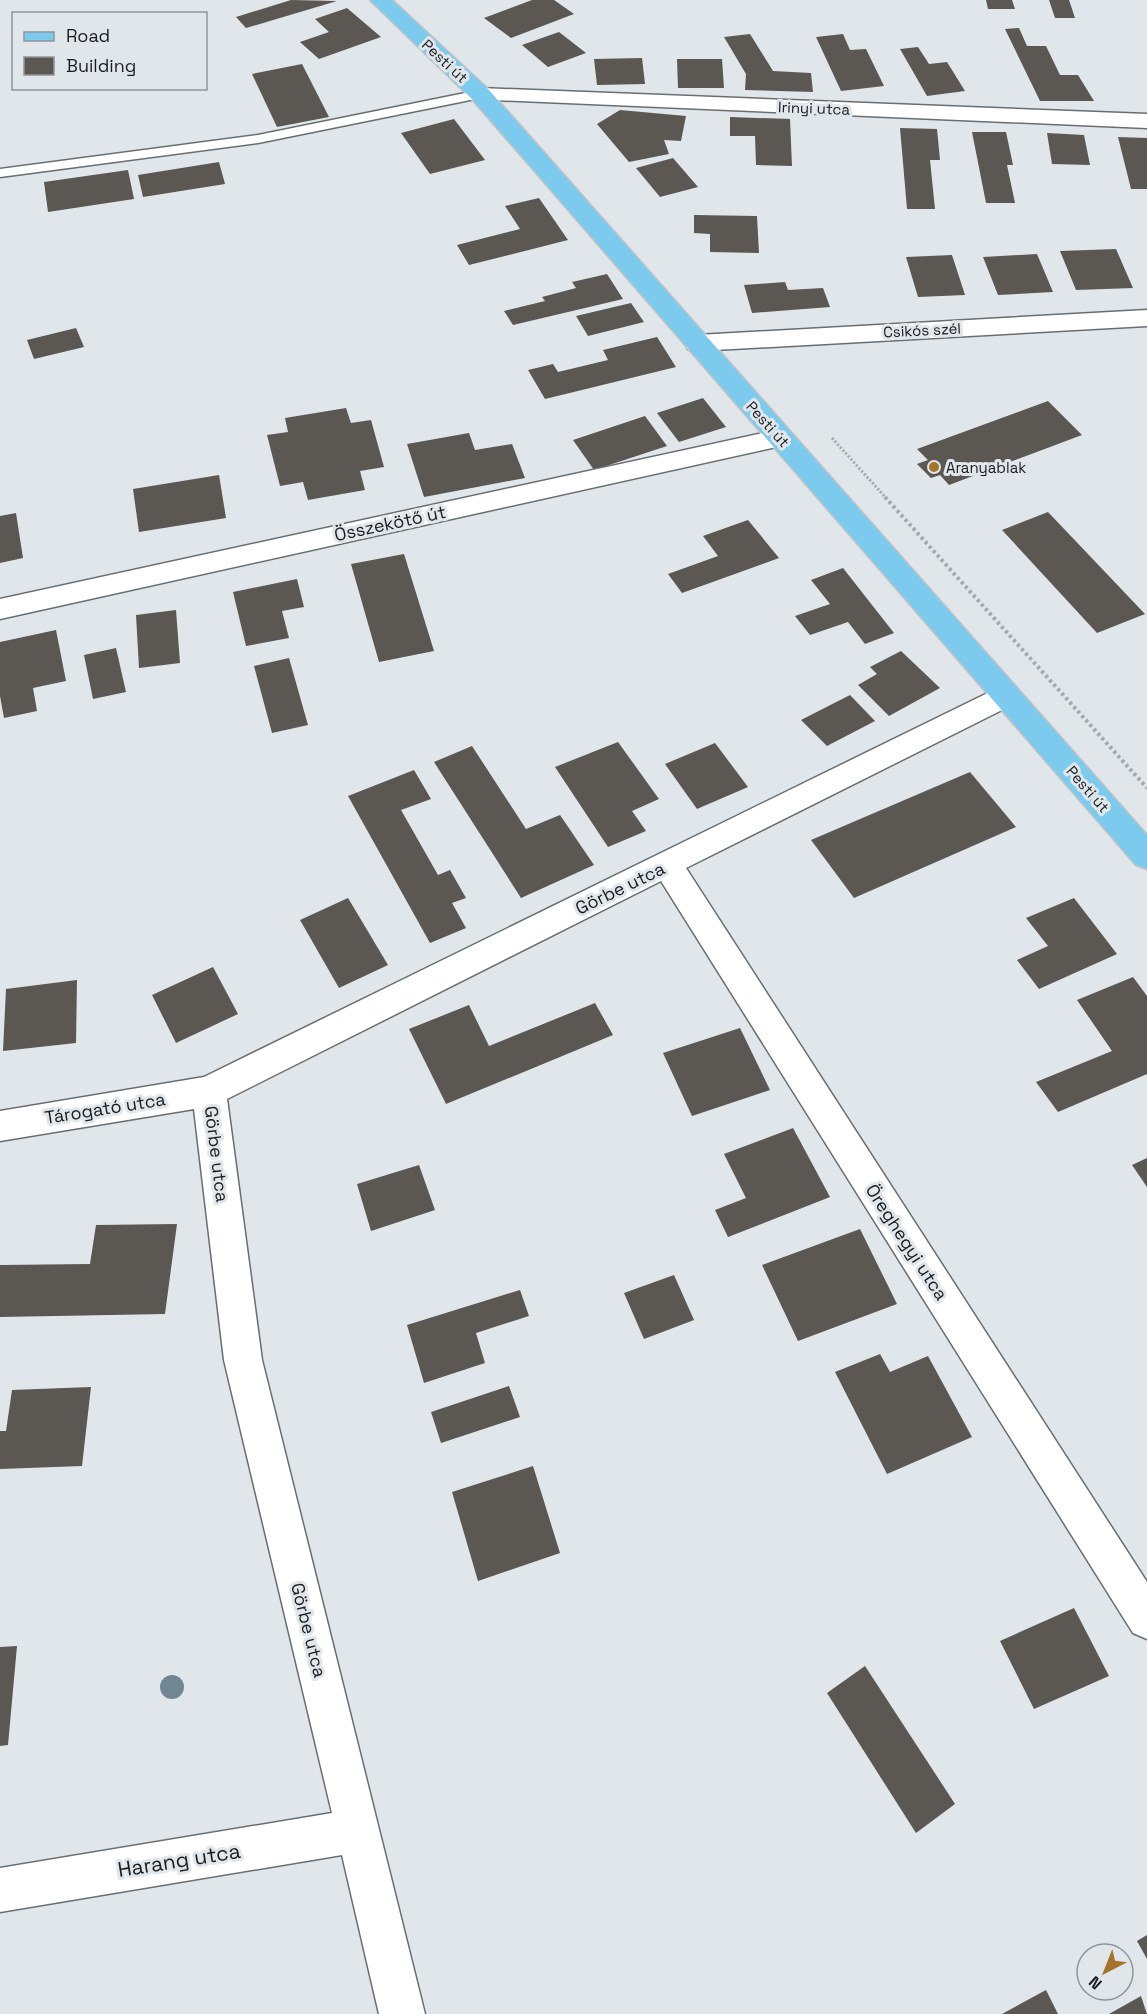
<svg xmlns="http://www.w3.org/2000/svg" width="1147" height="2014" font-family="'Space Grotesk',sans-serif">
<rect width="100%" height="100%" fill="#e0e6ea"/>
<g fill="#5b5753">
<path d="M291,0L337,1L246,28L236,17Z"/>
<path d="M532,0H554L574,14L511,38L484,18Z"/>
<path d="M986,0H1012L1015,9H988Z"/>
<path d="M1049,0H1069L1075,18H1055Z"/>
<path d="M347,8L381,37L319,59L300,42L329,32L315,19Z"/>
<path d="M1019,28L1027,46H1046L1060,75H1078L1094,101H1040L1005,29Z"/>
<path d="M559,32L586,53L548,67L522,45Z"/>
<path d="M750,34L773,71L811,73L813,92L745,90L746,74L724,37Z"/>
<path d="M843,34L850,50L866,49L884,86L841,91L816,37Z"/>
<path d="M918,47L929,64L947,62L965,91L927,96L900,49Z"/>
<path d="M642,58L645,84L597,85L594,59Z"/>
<path d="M677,59H722L724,88H678Z"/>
<path d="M302,64L329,117L277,127L252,74Z"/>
<path d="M620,110L686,116L681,141L664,140L669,154L629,162L597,124Z"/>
<path d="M730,117L790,119L792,166L756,165L755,136H730Z"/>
<path d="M454,119L485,160L430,174L401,133Z"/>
<path d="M900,128L937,129L940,160H930L935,209H907Z"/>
<path d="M972,132H1006L1013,165H1007L1015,203H986Z"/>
<path d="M1047,133L1084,135L1090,165L1052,164Z"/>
<path d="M1118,137L1147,138V189H1131Z"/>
<path d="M673,158L698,187L660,197L636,168Z"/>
<path d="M219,162L225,184L143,197L138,175Z"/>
<path d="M128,170L134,199L48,212L44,182Z"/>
<path d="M539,198L568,240L469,265L457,245L520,229L505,206Z"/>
<path d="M694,215L757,216L759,253L710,252V234L694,233Z"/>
<path d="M1116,249L1133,288L1076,290L1060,251Z"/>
<path d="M1037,254L1053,292L998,295L983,257Z"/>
<path d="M952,255L965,295L918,297L906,257Z"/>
<path d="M607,274L623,299L513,325L504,311L545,301L542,297L576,288L572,282Z"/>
<path d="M785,282L788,290L823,288L830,307L752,313L744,285Z"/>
<path d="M631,303L644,322L588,336L576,316Z"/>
<path d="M76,328L84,347L34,359L27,340Z"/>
<path d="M657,337L676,367L545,399L528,370L553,364L558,372L608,360L603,350Z"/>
<path d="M703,398L726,427L679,442L657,413Z"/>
<path d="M1048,401L1082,435L949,485L940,475L931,478L917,464L928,460L917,449Z"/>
<path d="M346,408L351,423L371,420L384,467L360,471L365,490L308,500L303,482L280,486L267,435L288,432L285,418Z"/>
<path d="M645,416L667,446L594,470L573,440Z"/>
<path d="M469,433L475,450L512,444L525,478L424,497L407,444Z"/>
<path d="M219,475L226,518L139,532L133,489Z"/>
<path d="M1048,512L1145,614L1097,633L1002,530Z"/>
<path d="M16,513L23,558L0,563V516Z"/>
<path d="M748,520L779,558L682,593L668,574L718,556L703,536Z"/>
<path d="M404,554L434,651L379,662L351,564Z"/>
<path d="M843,568L894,633L865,644L848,622L810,635L795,616L830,604L811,580Z"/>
<path d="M297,579L304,607L282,611L289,638L246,646L233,592Z"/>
<path d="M176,610L180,663L139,668L136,615Z"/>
<path d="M56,630L66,681L33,688L37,711L4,718L0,696V642Z"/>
<path d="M116,648L126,692L93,699L84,655Z"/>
<path d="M901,651L940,688L889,716L858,685L877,674L870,667Z"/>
<path d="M289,658L308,725L272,733L254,666Z"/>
<path d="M850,695L875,721L827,746L801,720Z"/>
<path d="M618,742L659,799L632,811L646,831L608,847L555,767Z"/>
<path d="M715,743L748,787L697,809L665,764Z"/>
<path d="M472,746L526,829L560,815L594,865L521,898L434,762Z"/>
<path d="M414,770L431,799L401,810L438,875L450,870L466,898L452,903L466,928L430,943L348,796Z"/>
<path d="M970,772L1016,827L854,898L811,840Z"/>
<path d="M348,898L388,965L339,988L300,920Z"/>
<path d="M1074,898L1117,954L1039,989L1017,960L1048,946L1026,918Z"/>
<path d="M213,967L238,1014L176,1043L152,995Z"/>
<path d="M1133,977L1147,996V1074L1058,1112L1036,1082L1112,1051L1077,1000Z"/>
<path d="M77,980L76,1043L3,1051L6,989Z"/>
<path d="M595,1003L613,1035L446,1104L409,1029L469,1005L489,1046Z"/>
<path d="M740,1028L770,1090L692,1116L663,1053Z"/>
<path d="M793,1128L830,1197L728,1237L715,1210L746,1198L724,1154Z"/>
<path d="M1147,1158V1187L1132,1165Z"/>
<path d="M419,1165L435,1210L371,1231L357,1184Z"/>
<path d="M177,1224L165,1314L0,1317V1265L90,1264L96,1225Z"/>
<path d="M860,1229L897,1304L798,1341L762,1265Z"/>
<path d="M674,1275L694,1320L644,1339L624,1293Z"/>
<path d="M520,1290L529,1316L476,1333L485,1363L424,1383L407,1325Z"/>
<path d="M880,1354L890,1372L928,1356L972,1437L887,1474L835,1372Z"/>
<path d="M509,1386L520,1417L441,1443L431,1412Z"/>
<path d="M91,1387L82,1466L0,1469V1431H6L12,1390Z"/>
<path d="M533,1466L560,1553L478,1581L452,1492Z"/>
<path d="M1074,1608L1109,1676L1034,1709L1000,1641Z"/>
<path d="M17,1646L8,1745L0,1746V1647Z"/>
<path d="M865,1666L955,1804L916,1833L827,1693Z"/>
<path d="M1147,1935V1959L1137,1941Z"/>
<path d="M1046,1990L1058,2014H1002Z"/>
<path d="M1141,1996L1147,2014H1109Z"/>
</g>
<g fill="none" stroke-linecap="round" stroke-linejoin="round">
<defs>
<path id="lane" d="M480,90L485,91V97L258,143L0,177V169L258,135Z"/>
<g id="street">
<path d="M480,88L1147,114V128L472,99L469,94L472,89Z"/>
<path d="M1147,310V326L697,351L688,349L685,343L688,337L697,335Z"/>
<path d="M781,429L790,432L794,438L790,444L0,619V599Z"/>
<path d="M1006,684L1016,687L1021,695L1016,703L686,868L1147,1582V1639L1133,1633L661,881L227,1099L262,1360L425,2014H379L342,1855L0,1912V1868L332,1813L224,1360L194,1109L0,1141V1111L204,1077Z"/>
</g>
<path id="primary" d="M370,0H392L488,89L1147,835V869L1136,865L472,99Z"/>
</defs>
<use href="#lane" stroke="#696e71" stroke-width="3"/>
<use href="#street" stroke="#696e71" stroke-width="3"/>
<use href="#primary" stroke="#c3c4c4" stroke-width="3"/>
<path stroke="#a4a9ac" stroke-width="3" stroke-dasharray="2 2" stroke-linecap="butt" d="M832,438L886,498"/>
<path stroke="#a4a9ac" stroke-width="4" stroke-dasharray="3 3" stroke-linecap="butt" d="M885,497L1147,788"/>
<use href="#lane" fill="#fff" fill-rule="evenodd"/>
<use href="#street" fill="#fff" fill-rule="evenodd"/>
<use href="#primary" fill="#7dcaef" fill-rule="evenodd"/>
</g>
<circle fill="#718693" cx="172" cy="1687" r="12"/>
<circle fill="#a5732a" stroke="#e0e6ea" stroke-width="2" cx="934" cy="467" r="6"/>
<g text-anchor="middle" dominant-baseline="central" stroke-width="6" stroke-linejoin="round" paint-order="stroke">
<g font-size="15" fill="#1a1c1e" stroke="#e0e6ea">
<text transform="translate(445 61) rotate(43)">Pesti út</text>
<text transform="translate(814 108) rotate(2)">Irinyi utca</text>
<text transform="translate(922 330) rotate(-3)">Csikós szél</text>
<text transform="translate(768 424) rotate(48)">Pesti út</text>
<text transform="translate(1088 789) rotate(49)">Pesti út</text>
</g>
<g font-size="15" fill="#1a1c1e" stroke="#e0e6ea" text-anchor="start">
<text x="946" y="467">Aranyablak</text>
</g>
<g font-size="18" fill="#1a1c1e" stroke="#e0e6ea">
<text transform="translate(390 523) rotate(-12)">Összekötő út</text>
<text transform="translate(620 888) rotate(-26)">Görbe utca</text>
<text transform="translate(105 1108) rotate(-9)">Tárogató utca</text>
<text transform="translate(217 1154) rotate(83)">Görbe utca</text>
<text transform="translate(907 1242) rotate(57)">Öreghegyi utca</text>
<text transform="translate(309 1630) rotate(76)">Görbe utca</text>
</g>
<g font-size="21" fill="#1a1c1e" stroke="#e0e6ea">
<text transform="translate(179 1860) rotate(-9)">Harang utca</text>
</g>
</g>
<rect x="12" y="12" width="195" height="78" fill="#e0e6ea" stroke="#919598" stroke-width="1.5"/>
<rect x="24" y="32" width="30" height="9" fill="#7dcaef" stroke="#919598" stroke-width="1.5"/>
<text x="66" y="42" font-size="18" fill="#1a1c1e">Road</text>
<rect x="24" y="57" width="30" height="18" fill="#5b5753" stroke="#919598" stroke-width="1.5"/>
<text x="66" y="72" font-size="18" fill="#1a1c1e">Building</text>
<g transform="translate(1105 1972) rotate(222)"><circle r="28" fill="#e0e6ea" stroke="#919598" stroke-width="1.5"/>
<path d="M0-4.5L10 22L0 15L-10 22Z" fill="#a5732a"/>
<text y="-9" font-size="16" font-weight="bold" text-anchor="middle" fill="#1a1c1e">N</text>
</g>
</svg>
